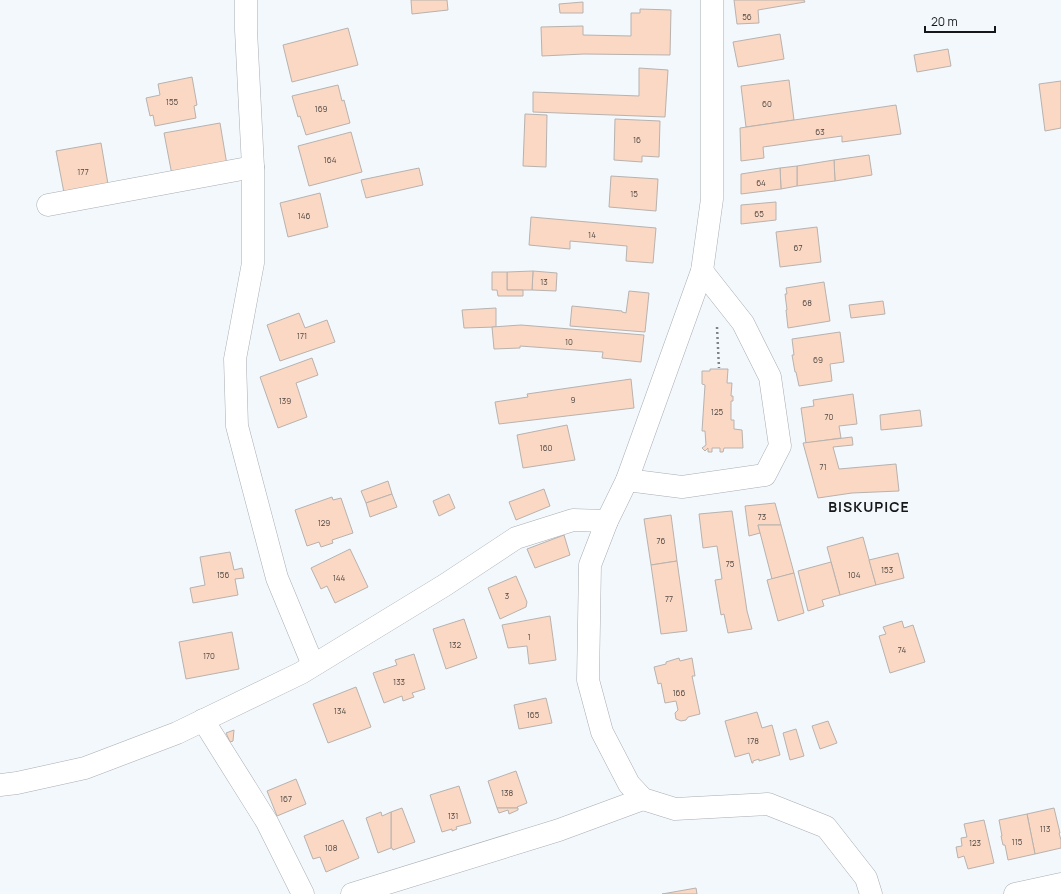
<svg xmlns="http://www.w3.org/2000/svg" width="1061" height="894" font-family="Manrope,sans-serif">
<rect width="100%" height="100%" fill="#f3f8fd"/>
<g fill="#fad8c3" stroke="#b8b2ae">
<path d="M411,0H447L448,10L412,14Z"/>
<path d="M734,0H804L805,2L758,10L759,23L737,24Z"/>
<path d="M583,2V13H560L559,4Z"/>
<path d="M640,9L671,10L670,55L584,54L542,56L541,27L583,26V35L631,36V13H640Z"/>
<path d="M348,28L358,65L292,82L283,45Z"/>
<path d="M780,34L784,59L738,67L733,42Z"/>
<path d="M948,49L951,66L917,72L914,55Z"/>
<path d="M639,68L668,70L665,117L533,112V92L639,96Z"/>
<path d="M192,77L197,105L194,106L196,118L155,126L153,115L150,116L146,98L160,95L158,84Z"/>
<path d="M789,80L794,120L746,127L741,86Z"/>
<path d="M1061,81V128L1045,131L1039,84Z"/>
<path d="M338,85L342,101L344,100L350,123L306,135L300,116L298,117L292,96Z"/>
<path d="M896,105L901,134L842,142V136L763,147L764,158L741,161L740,128Z"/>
<path d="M525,114L547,115L546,167L523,166Z"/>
<path d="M615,119L660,121L659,157L642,156V162L614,160Z"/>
<path d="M220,123L227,165L172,175L164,133Z"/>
<path d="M351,132L362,172L309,186L298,146Z"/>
<path d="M101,143L109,190L65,198L56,151Z"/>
<path d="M869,155L872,175L835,181L834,160Z"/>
<path d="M834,160L835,181L797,186V166Z"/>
<path d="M797,166V186L781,189L780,168Z"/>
<path d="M419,168L423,185L366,198L361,180Z"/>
<path d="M780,168L781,189L741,194V174Z"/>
<path d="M611,176L658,179L656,211L609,207Z"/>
<path d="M320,193L328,227L288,237L280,203Z"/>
<path d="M776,202V220L741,224V205Z"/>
<path d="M531,217L656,228L653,263L626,261L627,246L570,241V249L529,245Z"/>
<path d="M817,227L821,262L780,267L776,232Z"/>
<path d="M533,271L557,273L556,291L532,290Z"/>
<path d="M533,271L532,290H507V272Z"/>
<path d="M492,272H507V290H523V296H498L497,290H492Z"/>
<path d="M824,282L830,321L788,328L786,310H787L785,294H787L786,288Z"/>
<path d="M629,291L649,293L645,332L570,326L572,306L622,311V312L626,313Z"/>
<path d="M883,301L885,314L851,318L849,305Z"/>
<path d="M496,308V327L464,328L462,310Z"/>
<path d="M299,313L305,328L327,320L335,342L280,361L267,325Z"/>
<path d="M521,325L644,335L641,362L602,358L603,352L520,346V348L494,349L492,327Z"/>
<path d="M840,332L844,362L830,364L832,381L799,386L796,372H795L792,355H794L792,339Z"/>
<path d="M312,358L318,375L296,383L307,417L278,428L260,377Z"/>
<path d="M710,369H728L727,383H732L731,396H733V401H731V420H734V429L742,430L743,448H724L723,452H720V448H712V452H708V448L705,451L702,448L706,445L705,431H702L705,385L702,384V371H710Z"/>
<path d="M631,379L634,408L499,424L495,402L528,397L527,394Z"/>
<path d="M853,394L857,424L839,426L841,438L806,443L801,408L814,406L813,400Z"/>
<path d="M920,410L922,426L881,430L880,415Z"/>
<path d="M567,425L575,460L523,468L517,435Z"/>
<path d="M852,437L853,445L833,447L839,469L896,464L899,491L852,493L818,498L803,443Z"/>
<path d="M388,481L392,494L366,503L361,491Z"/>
<path d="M544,489L550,506L516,520L509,502Z"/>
<path d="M392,494L397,507L370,517L366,503Z"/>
<path d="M449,494L455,508L439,516L433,501Z"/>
<path d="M332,497L333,500L341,498L353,533L332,540L333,543L321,547L319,542L307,546L295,510Z"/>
<path d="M775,503L781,525H758L760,533L749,536L745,506Z"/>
<path d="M732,511L747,611L752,629L728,633L724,614L721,615L715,580L722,579L717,546L703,548L699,514Z"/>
<path d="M671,515L677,561L651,565L644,519Z"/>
<path d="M758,525H781L794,573L772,579Z"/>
<path d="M564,535L570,555L535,568L527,549Z"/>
<path d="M863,537L876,585L840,595L827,547Z"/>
<path d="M350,549L368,587L335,603L327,586L321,589L311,568Z"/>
<path d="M230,552L234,570L242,568L244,578L235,579L238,595L193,603L190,588L205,585L200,557Z"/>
<path d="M898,553L904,578L876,585L869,560Z"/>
<path d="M677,561L687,631L661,634L651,565Z"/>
<path d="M831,562L840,595L822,600L824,606L808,611L798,571Z"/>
<path d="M794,573L804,613L778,621L767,580Z"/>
<path d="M516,576L527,602L526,607L500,619L488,588Z"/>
<path d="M550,616L556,660L529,664L527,646L508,648L502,625Z"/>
<path d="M464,619L477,658L446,669L433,629Z"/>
<path d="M902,621L904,628L913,625L925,662L890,673L879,636L886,634L883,627Z"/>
<path d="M232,632L239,669L186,679L179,642Z"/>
<path d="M414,654L425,689L412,693L414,697L403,701L402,696L384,703L373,673L397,665L395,660Z"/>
<path d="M679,658L680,661L692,658L695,676H692L700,714L688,717L686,720L681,721L676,719L675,713L678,710L676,701L665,703L661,683L658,684L654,667L666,664V662Z"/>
<path d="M356,687L371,727L328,743L313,704Z"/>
<path d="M546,698L552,723L519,729L514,705Z"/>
<path d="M757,712L762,728L772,725L780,755L759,761V759L753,761V763H752L749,753L735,757L725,721Z"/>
<path d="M828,721L837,743L820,749L812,726Z"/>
<path d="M796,729L804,756L790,760L783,733Z"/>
<path d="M234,730L233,741L230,742L226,733Z"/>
<path d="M516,771L527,803L517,807L518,808H497L488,781Z"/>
<path d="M296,779L306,804L277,816L267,791Z"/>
<path d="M459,786L471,823L456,827L457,829L452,831V829L442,832L430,795Z"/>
<path d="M402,808L415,842L393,850L392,848H391V812Z"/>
<path d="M497,808H518V810L509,814L508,810L499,813Z"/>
<path d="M1054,808L1060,833H1059L1061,840V848L1035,854L1027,814Z"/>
<path d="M381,812L382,816L391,812V848L378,853L366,818Z"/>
<path d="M1027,814L1035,854L1008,860L1005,845H1003L1001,836H1002L999,820Z"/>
<path d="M343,820L359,858L326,872L320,857L313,859L304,836Z"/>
<path d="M984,820L994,863L968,869L964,856L958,858L956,847L962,846L961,838L967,837L964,824Z"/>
<path d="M696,888L697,894H662Z"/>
</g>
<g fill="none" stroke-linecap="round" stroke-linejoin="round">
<defs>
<g id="minor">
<path d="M246,0V30L253,167V263L235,359L237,426L277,578L313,665"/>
<path d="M712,0V199L702,271L627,480L607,521L590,565L588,680L602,732L629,784L643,799L675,809L768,804L826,827L866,878L871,894"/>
<path d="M48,205L253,167"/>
<path d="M627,480L682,487L765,475L780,446L770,377L743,323L702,271"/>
<path d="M203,720L267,822L303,894"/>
<path d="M0,785L17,783L85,768L177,733L301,673L445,585L516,538L573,520L607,521"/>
<path d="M352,894L559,830L643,799"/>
<path d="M1015,894L1061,884"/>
</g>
</defs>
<use href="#minor" stroke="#a9adb2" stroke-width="23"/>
<path stroke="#808387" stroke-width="2.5" stroke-dasharray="2 3" stroke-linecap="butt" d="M717,327L719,368"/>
<use href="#minor" stroke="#fff" stroke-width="22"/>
</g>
<g text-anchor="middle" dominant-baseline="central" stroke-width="3.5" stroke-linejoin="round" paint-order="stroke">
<g font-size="8" fill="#4f4744">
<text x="747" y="16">56</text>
<text x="172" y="101">155</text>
<text x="767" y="103">60</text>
<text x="321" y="108">169</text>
<text x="820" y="131">63</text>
<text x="637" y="139">16</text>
<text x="330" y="159">164</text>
<text x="83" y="171">177</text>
<text x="761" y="182">64</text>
<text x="634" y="193">15</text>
<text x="759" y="213">65</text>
<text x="304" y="215">146</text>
<text x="592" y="234">14</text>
<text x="798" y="247">67</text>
<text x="544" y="281">13</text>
<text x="807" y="302">68</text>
<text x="302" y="335">171</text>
<text x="569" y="341">10</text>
<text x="818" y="359">69</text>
<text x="573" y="399">9</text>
<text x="285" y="400">139</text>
<text x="717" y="411">125</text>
<text x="829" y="416">70</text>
<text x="546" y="447">160</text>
<text x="823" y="466">71</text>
<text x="762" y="516">73</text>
<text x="324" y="522">129</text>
<text x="661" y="540">76</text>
<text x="730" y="563">75</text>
<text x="887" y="569">153</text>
<text x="223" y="574">156</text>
<text x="854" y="574">104</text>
<text x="339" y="577">144</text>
<text x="507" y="595">3</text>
<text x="669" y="598">77</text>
<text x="529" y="636">1</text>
<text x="455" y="644">132</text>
<text x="902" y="649">74</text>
<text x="209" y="655">170</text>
<text x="399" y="681">133</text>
<text x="679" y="692">166</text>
<text x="340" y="710">134</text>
<text x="533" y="714">165</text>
<text x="753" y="740">178</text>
<text x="507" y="792">138</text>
<text x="286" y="798">167</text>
<text x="453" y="815">131</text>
<text x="1045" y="828">113</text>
<text x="1017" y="841">115</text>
<text x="975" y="842">123</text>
<text x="331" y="847">108</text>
</g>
<g font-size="14" font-weight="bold" letter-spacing="1" fill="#161719" stroke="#f3f8fd">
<text x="869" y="506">BISKUPICE</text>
</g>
</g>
<path d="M925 26v6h70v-6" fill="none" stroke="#161719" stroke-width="2"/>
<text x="931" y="26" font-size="12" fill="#161719" stroke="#f3f8fd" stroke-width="3" paint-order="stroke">20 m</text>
</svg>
